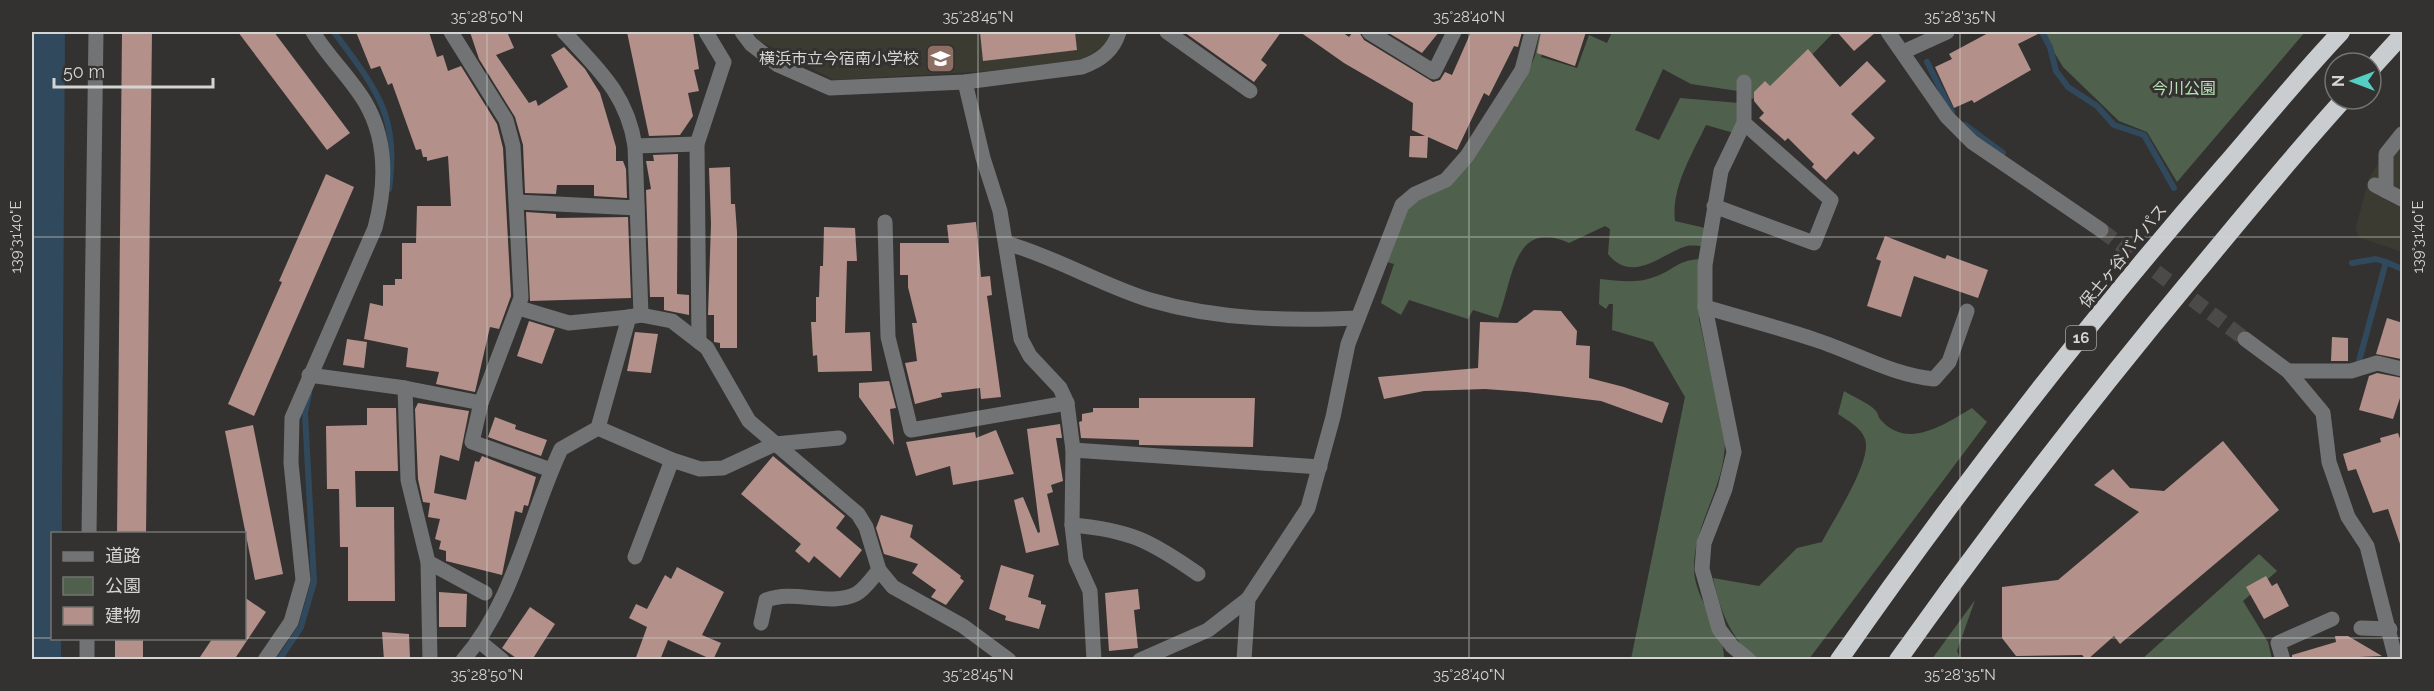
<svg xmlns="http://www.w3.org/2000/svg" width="2434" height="691" font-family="Raleway,'Noto Sans JP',sans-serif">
<rect width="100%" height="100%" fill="#333230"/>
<g fill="#3c3b32">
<path d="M753,32H1111L1105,45L1082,60L990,71L834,80L758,40Z"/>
<path d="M2402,128V252L2358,237L2356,227L2369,178Z"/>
</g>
<g fill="#4f614d">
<path d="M1540,32H1549L1541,57L1577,68L1589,35L1607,43L1612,32H1834L1776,92L1764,84L1753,99L1738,91L1691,84L1663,69L1635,130L1659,140L1680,98L1739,103V122L1734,133L1706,125C1692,154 1671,188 1675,221L1705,228L1702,246C1698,246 1692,245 1687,246C1662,253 1633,285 1608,254L1610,229L1605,226L1569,243C1513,217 1513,281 1498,318L1473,310L1468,319L1409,300L1401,315L1381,303L1394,264L1383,261L1404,214L1415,200L1444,187L1524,81L1535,56Z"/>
<path d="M2042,32H2305L2177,182L2147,132L2119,121L2063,67Z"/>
<path d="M1701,259L1699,319L1725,438C1726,488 1694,521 1694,568C1694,601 1725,628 1724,659H1631L1685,397L1653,342L1612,330L1613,304H1609L1606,309L1599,304L1600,279C1620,281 1638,284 1657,276C1675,269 1678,260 1701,259Z"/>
<path d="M1844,391C1853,397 1869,403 1876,411C1878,413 1878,417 1880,419C1907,451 1945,424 1972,408L1987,422L1809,659H1756C1730,638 1720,610 1713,578L1759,586L1797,548L1822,542C1832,522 1873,460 1865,439C1861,427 1848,421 1838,414Z"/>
<path d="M2259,554L2277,571L2243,601L2268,642L2272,659L2141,660Z"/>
<path d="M1975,600L1957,651L1960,659H1932Z"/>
</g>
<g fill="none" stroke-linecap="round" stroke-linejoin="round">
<g stroke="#31495c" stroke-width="6">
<path d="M334,32C375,88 400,115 389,189"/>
<path d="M2042,32L2050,47L2056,71L2068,87L2097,106L2114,125L2144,135L2174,188"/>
<path d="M1927,62L1952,112"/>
<path d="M1965,125L2003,153"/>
<path d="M2386,262L2402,269"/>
<path d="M2352,263L2376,259L2386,262L2359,361"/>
<path d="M279,660L301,627L314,582L305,413L309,394"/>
</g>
<path stroke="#31495c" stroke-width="38" d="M42,660L46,32"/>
</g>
<g fill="#b39089">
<path d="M122,32H152L146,534H117Z"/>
<path d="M238,32H274L350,133L327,150Z"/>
<path d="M356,32H429L437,57L443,55L448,71L461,66L497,124L503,148L511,296L499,329L490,327L475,392L436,384L439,372L406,367L408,348L364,339L370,303L383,306V285H395V279H402V243H416L417,206H451L448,156L427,161V157H423L421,149L416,150L392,83L388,85L380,66L371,69Z"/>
<path d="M470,32H507L514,48L496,55L529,103L536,100L538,106L568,87L551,55L564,47L585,69L600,93L616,147V161H623L626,169L627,198L594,196V185H557L556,194L525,193L523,145L515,117L479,59Z"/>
<path d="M627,32H693L699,69L694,70L699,91L688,93L693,116L680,135L649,136Z"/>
<path d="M980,32H1075L1077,50L983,61Z"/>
<path d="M1184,32H1281L1261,60L1267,65L1254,82Z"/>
<path d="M1300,32H1342L1349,37L1353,32H1359L1364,40L1433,82L1440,80L1445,72L1452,75L1471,32H1522L1518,47L1514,46L1489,96L1484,93L1457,150L1428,137L1427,158L1409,157L1410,136H1425L1412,130L1413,103L1344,63Z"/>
<path d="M1387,32H1439L1422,53Z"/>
<path d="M1541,32H1586L1575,66L1537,53Z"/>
<path d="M1837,32H1876L1854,51Z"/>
<path d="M1990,32H2042L2018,44L2031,70L1974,103L1972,100L1954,108L1935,67L1952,59L1949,54Z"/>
<path d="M1808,49L1840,87L1867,61L1886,81L1851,114L1875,138L1858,155L1854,151L1826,180L1812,167L1814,164L1788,138L1785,141L1759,118L1764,113L1754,101V92L1765,81L1770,86Z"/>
<path d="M678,154L677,294L689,295V315L664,310V297H650L646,190L651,189L646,161H654L653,155Z"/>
<path d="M730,167L731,204H735L737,232V348H720V343L714,342V315H708L711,224L709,168Z"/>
<path d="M326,174L354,187L254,416L228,404L282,282L279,281Z"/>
<path d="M526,212L556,214V218L628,217L631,298L530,301Z"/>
<path d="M976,222L981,277L990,276L992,295L987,296L1001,397L981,399L980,388L941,393L942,397L915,404L905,363L917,361L912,323H917L908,287V275H900V243H949L947,225Z"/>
<path d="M824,227L855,228L857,261H847L845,333L870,332L872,371L818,372L817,355L813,356L811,322H816V297H819L820,266H823Z"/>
<path d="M1885,236L1945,259L1947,255L1988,270L1978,298L1914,276L1901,317L1867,306L1881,261L1876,259Z"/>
<path d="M1534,310L1561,311L1577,331L1576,345L1590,346L1589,378L1624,387L1669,403L1662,423L1601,401L1526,392L1485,389L1424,391L1384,399L1378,377L1478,368L1480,322L1517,323Z"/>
<path d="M2387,318L2403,323L2401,359L2376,354Z"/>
<path d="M529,321L555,329L542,364L517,356Z"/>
<path d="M635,332L658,334L651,373L627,371Z"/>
<path d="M2332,337L2348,338V361H2331Z"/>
<path d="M347,339L367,342L364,368L343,365Z"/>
<path d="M2377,373L2403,378V389L2393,419L2359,410L2369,376Z"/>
<path d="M889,381L896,408L890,409L894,445L859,397V383Z"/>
<path d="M1139,398H1255L1253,447L1143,445H1139V440L1081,438L1079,422L1082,421V414L1093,412V408H1139Z"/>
<path d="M418,403L469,411L459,461L440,455L434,493L466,500L475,461L479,462L482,456L536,477L528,506L524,505L522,513L515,511L502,575L446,561V551L439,549L441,541L435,539L440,519L428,517L430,503L423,502L418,479L415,409Z"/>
<path d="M367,408H396L398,471H355L356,507H394L395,601H348V547H340L339,489H327L326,426L367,425Z"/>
<path d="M495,417L516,425L515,429L547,440L541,456L488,437Z"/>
<path d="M1060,424L1062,438H1056L1063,481L1051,485L1053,492L1047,494L1059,545L1026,553L1014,500L1023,497L1038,533L1040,532L1027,429Z"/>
<path d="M253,425L283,574L255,580L225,431Z"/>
<path d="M996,430L1014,474L953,485L950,466L916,476L906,442L975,432L976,438Z"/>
<path d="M2398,433L2403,447V544H2400L2388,509L2373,513L2356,469L2348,471L2343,454L2381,442L2380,438Z"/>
<path d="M2223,441L2279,510L2120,644L2114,636L2087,660L2082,655L2016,656L2002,638V587L2058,580L2139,512L2094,485L2113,469L2130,488L2164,491Z"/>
<path d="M773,456L845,516L836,528L862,550L840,578L814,556L809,563L795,551L801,544L741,494Z"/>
<path d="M881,515L913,525L910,537L961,576L960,578L964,581L946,605L931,597L936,590L912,573L918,564L884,554L876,528Z"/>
<path d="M1001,565L1034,575L1028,597L1041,601V604L1046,605L1039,629L1005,620L1006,616L989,609Z"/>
<path d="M677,567L724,592L702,635L721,643L713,660L668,640L660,660H635L647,627L629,618L636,604L647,609L665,575L671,579Z"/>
<path d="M2266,576L2272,586L2277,583L2289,606L2264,619L2246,587Z"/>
<path d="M1138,589L1140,609L1134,610L1138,648L1109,651L1105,593Z"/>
<path d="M439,592L467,594L466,627H439Z"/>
<path d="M244,597L266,612L234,660H198L212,639H244Z"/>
<path d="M530,607L555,624L532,660H519L502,648Z"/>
<path d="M382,632L409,634L410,658L384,660Z"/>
<path d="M2335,636H2348L2382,656L2292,660V655L2336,642Z"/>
<rect x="115" y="639" width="28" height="21"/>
</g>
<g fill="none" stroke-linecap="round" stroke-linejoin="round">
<path stroke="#4b4a48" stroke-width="15" stroke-dasharray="15 8" stroke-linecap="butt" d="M2101,230L2245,339"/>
<g stroke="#727374" stroke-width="15">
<path d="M564,32C598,69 627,94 635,146L641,315"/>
<path d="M742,32L751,44L778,65L830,88L965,82L1082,67C1101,60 1113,51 1119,32"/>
<path d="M1167,32L1250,91"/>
<path d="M1369,32L1434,72L1454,32"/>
<path d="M1888,32L1947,117L1972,142L2101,230"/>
<path d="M1903,52L1947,32"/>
<path d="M965,82L983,158L1000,211L1021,339L1030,356L1060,388L1067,403L1073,450L1072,525L1076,560L1090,591L1094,660"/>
<path d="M1744,82V123L1721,171L1705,265V307L1734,452L1725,489L1704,543L1702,569L1719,629L1732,646L1749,660"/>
<path d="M635,146L697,144"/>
<path d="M2375,185L2402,199"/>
<path d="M2386,191V154L2402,134"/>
<path d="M517,202L637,208"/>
<path d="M1714,206L1814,243L1831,200L1744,123"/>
<path d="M885,222L888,337L911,430L1067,403"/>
<path d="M1006,243C1056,257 1101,285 1150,300C1218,320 1289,321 1358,318"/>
<path d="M1705,307C1742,318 1780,328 1816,340C1856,353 1892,375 1934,379L1949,362L1967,311"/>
<path d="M519,308L569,323L629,317"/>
<path d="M2245,339L2288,371L2323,413L2329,462L2348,517L2367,546L2396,660"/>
<path d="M699,342L697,144L724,62L706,32"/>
<path d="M2288,371H2351L2377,363L2402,369"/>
<path d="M309,375L405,388L481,403L521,298L513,146L506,120L451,32"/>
<path d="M405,388L408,480L428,562L430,660"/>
<path d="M481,403L472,442L551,470"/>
<path d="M598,428L672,460L700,469L723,468L775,444L839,438"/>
<path d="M1073,450L1320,467"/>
<path d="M1072,525C1130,530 1151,541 1198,574"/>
<path d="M89,534L96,32"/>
<path d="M635,557L672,460"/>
<path d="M428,562L485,593"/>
<path d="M761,623L766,600C795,589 829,607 856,594C864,590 873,577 879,570"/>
<path d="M2361,628L2390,629"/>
<path d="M479,641L502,660"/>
<path d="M87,660V638"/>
<path d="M265,660L291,622L303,580L291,463L292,418L375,228C386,186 388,141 365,102C350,77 328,57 313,32"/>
<path d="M463,660C515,600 528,519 561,449L598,428L629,317L641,315L672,321L707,348L749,421L858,514L866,527L879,570L893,587L963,626L1009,660"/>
<path d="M1140,660L1208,630L1248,599"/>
<path d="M1244,660L1248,599L1308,508L1333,417L1348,344L1402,205L1415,194L1446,180L1467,156L1522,70L1532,32"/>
<path d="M2283,660L2278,643L2332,619"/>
</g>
<g stroke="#cacdcf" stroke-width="18">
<path d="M2371,69L2402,35"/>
<path d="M1839,660C1959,488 2087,323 2225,165C2263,121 2301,74 2341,32"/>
<path d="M1898,660C1993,526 2092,398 2197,272C2245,214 2293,155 2344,99"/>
</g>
</g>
<path fill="none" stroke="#d4d4d2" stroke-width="1.5" stroke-opacity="0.45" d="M487,32V660M978,32V660M1469,32V660M1960,32V660M32,237H2402M32,638H52M244,638H2402"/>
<defs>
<symbol id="school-square" viewBox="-11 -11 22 22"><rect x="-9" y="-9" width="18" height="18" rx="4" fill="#8d6e63" stroke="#333230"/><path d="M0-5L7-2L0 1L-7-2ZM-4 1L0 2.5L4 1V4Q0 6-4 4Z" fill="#fff"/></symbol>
</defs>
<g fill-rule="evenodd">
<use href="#school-square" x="924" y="42" width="33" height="33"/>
</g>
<g text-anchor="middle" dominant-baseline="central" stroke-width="6" stroke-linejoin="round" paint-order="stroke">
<rect fill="#333230" stroke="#a4a3a1" stroke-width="1.5" x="2066" y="326" width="30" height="24" rx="4.5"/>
<g font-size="15" font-weight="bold" fill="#d4d4d2">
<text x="2081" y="338">16</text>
</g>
<g font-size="16" fill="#d4d4d2" stroke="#333230" text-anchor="end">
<text x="919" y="58">横浜市立今宿南小学校</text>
</g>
<g font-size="16" fill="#bae2b6" stroke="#333230">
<text x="2184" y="88">今川公園</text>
</g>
<g font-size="16" fill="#d4d4d2" stroke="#333230">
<text transform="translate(2123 256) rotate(-51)">保土ヶ谷バイパス</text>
</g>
</g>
<rect width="2434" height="691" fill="none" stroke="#333230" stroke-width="66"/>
<rect x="51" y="532" width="195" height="108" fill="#333230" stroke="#737371" stroke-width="1.5"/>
<rect x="63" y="552" width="30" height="9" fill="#727374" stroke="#737371" stroke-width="1.5"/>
<text x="105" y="562" font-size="18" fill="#d4d4d2">道路</text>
<rect x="63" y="577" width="30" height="18" fill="#4f614d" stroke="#737371" stroke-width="1.5"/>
<text x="105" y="592" font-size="18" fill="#d4d4d2">公園</text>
<rect x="63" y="607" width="30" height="18" fill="#b39089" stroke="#737371" stroke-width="1.5"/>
<text x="105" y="622" font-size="18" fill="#d4d4d2">建物</text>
<g transform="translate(2353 81) rotate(270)"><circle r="28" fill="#333230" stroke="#737371" stroke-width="1.5"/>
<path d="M0-4.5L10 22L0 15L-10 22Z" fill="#55cec4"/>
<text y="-9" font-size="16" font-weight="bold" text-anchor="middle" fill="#d4d4d2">N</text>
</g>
<path d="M54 78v9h159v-9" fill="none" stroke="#d4d4d2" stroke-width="3"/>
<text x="63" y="78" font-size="18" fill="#d4d4d2" stroke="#333230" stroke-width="4.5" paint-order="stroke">50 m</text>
<rect x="33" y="33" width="2368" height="625" fill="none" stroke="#d4d4d2" stroke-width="2"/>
<g font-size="15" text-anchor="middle" fill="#d4d4d2">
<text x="487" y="22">35°28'50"N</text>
<text x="978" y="22">35°28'45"N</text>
<text x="1469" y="22">35°28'40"N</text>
<text x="1960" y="22">35°28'35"N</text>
<text transform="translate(2418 237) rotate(-90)" y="5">139°31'40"E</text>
<text transform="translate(16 237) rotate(-90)" y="5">139°31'40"E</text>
<text x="487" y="680">35°28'50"N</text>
<text x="978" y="680">35°28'45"N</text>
<text x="1469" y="680">35°28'40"N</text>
<text x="1960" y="680">35°28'35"N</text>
</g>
</svg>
